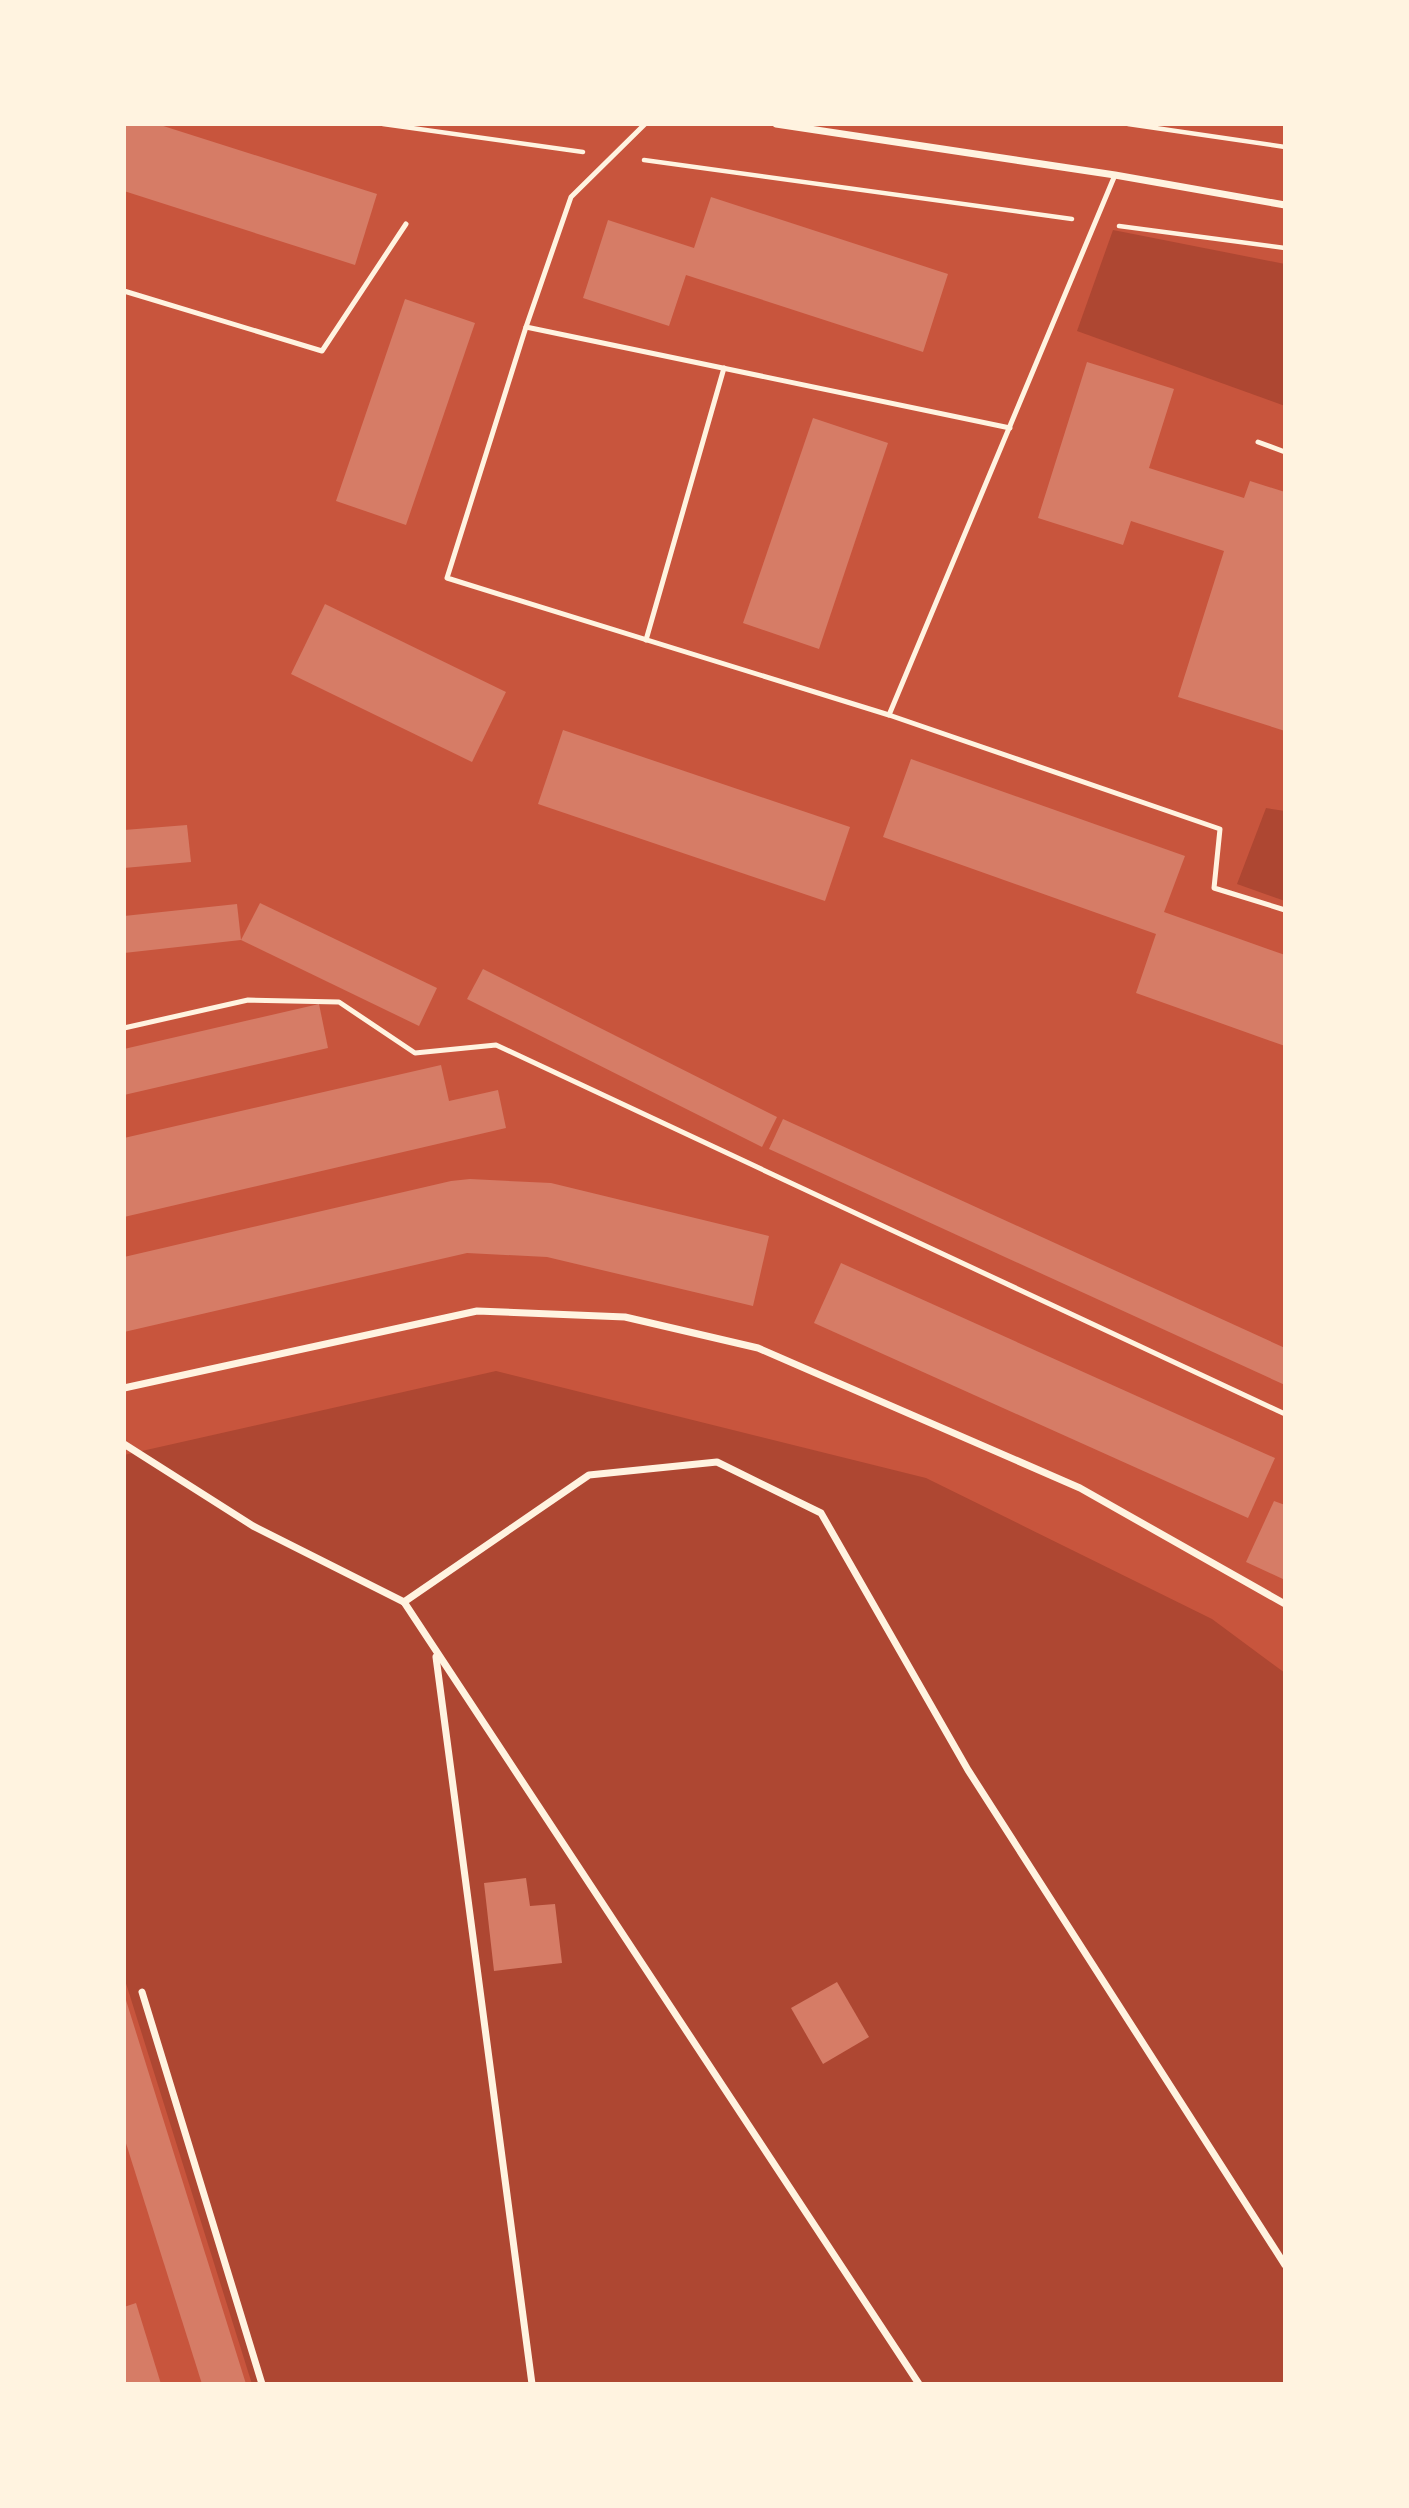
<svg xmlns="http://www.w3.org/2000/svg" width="1409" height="2508" font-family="'Open Sans',sans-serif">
<rect width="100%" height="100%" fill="#c8553d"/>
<g fill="#ae4732">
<path d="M1113,230L1285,264V406L1077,331Z"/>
<path d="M1266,808L1285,811V901L1237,884Z"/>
<path d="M496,1371L926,1478L1212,1619L1285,1673V2384H252L124,1977V1455Z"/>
</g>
<g fill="#d67c66">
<path d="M126,124H157L377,194L355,265L124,191Z"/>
<path d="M711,197L948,274L923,352L686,275L669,326L583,298L608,220L694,248Z"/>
<path d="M405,299L475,323L406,525L336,501Z"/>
<path d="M1087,362L1174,389L1149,468L1244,498L1250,481L1285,492V731L1178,697L1224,551L1131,521L1123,545L1038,518Z"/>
<path d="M813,418L888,443L819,649L743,623Z"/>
<path d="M325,604L506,692L472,762L291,674Z"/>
<path d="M563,730L850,827L825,901L538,804Z"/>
<path d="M911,759L1185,856L1164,912L1285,955V1046L1136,993L1156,934L883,837Z"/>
<path d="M187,825L191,862L124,868V830Z"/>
<path d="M260,903L437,988L419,1026L241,940Z"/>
<path d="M237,904L241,940L124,953V916Z"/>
<path d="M483,969L777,1117L762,1147L467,999Z"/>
<path d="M319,1004L328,1048L124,1095V1049Z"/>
<path d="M441,1065L449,1101L498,1090L506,1128L124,1217V1138Z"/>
<path d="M783,1119L1285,1348V1385L769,1149Z"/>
<path d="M470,1179L551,1183L769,1236L753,1306L547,1257L467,1253L124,1332V1257L451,1181Z"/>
<path d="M841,1263L1275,1458L1248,1518L814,1323Z"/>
<path d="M1274,1501L1285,1505V1580L1246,1562Z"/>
<path d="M526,1878L530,1906L555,1904L562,1963L494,1971L484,1883Z"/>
<path d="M837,1982L869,2037L823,2064L791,2008Z"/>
<path d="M124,1997H125L246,2384H202L124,2137Z"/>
<path d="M136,2303L161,2384H124V2307Z"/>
</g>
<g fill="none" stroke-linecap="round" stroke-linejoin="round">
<g stroke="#fff3e0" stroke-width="4.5">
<path d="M383,124L583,152"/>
<path d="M1128,124L1285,147"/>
<path d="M644,160L1072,219"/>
<path d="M1119,226L1285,248"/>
</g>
<g stroke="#fff3e0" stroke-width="5">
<path d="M645,124L571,197L526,327L447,578L889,715L1220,829L1214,888L1285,910"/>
<path d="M124,291L322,351L406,224"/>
<path d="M526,327L1010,428"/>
<path d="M1258,442L1285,452"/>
<path d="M646,640L724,368"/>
<path d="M889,715L1115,175"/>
<path d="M124,1028L248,1000L339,1002L415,1053L496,1045L1285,1414"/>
</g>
<g stroke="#fff3e0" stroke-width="7">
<path d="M776,124L1115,175L1285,205"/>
<path d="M124,1388L477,1311L625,1317L758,1348L1080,1488L1285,1604"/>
<path d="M124,1444L253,1526L404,1602"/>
<path d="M404,1602L589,1475L717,1462L821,1513L968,1770L1285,2265"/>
<path d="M404,1602L919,2384"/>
<path d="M436,1657L532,2384"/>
<path d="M142,1992L262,2384"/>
</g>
</g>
<rect width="1409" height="2508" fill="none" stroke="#fff3e0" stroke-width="252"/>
</svg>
